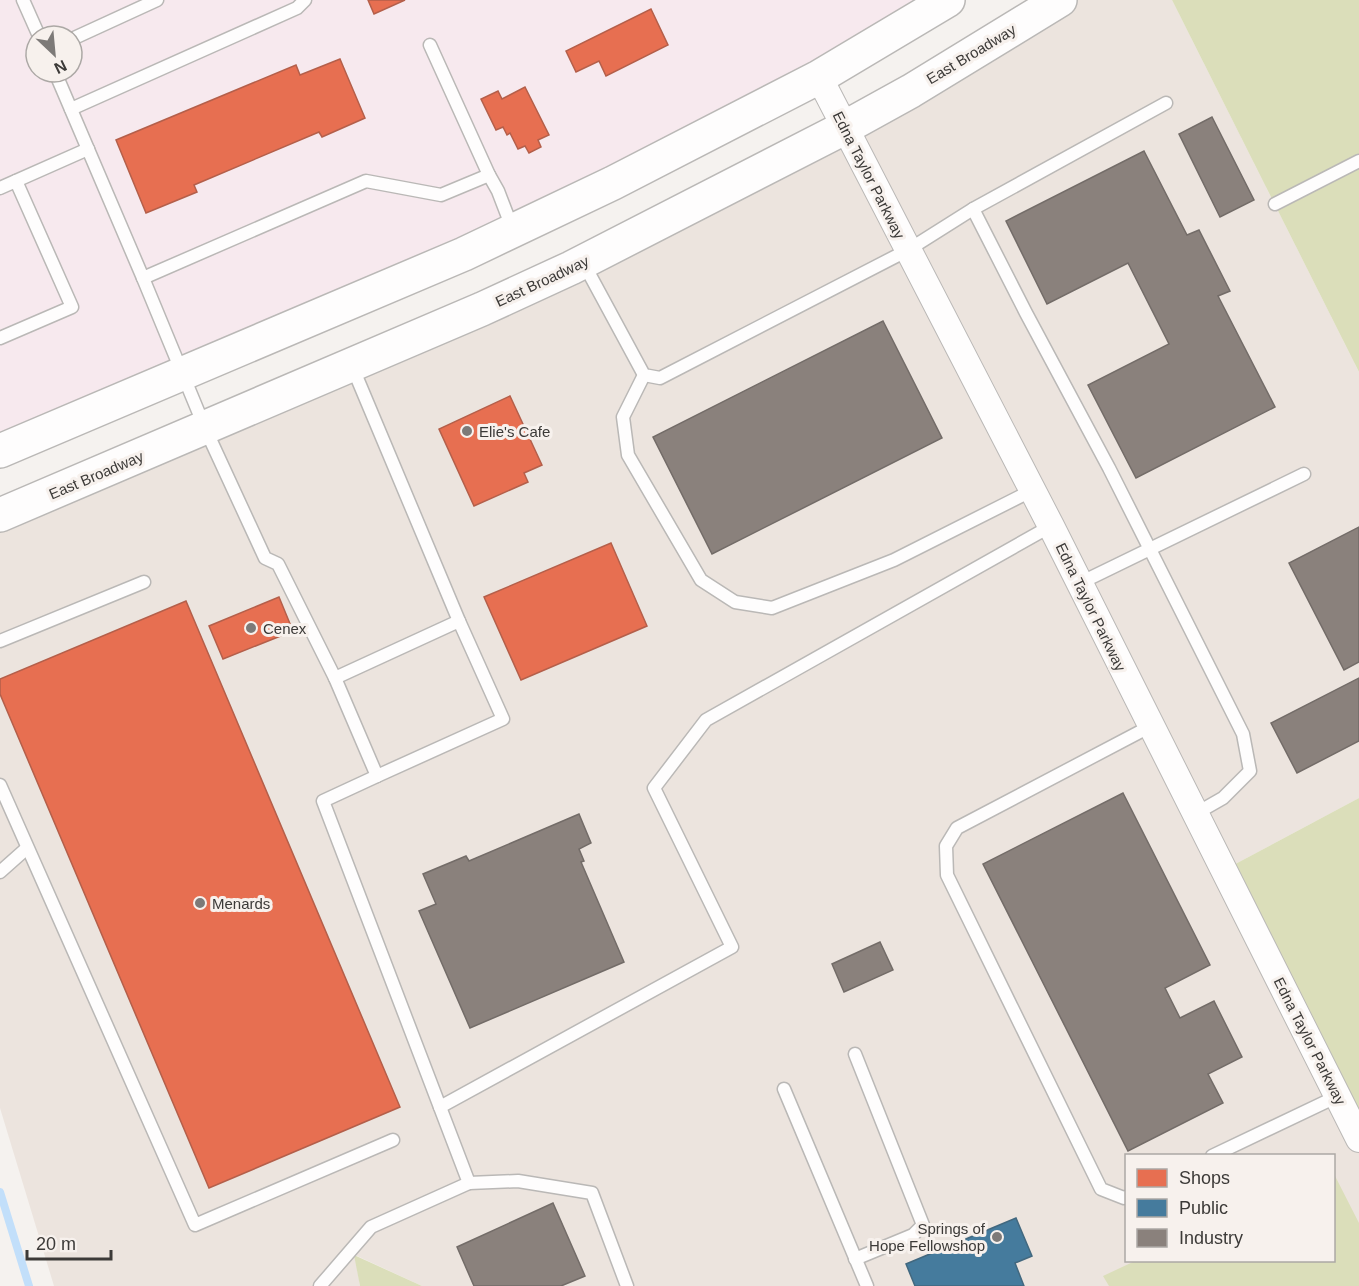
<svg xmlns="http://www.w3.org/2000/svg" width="1359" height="1286" font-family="Helvetica,sans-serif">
<rect width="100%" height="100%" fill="#f5f2ef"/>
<path fill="#f7e9ee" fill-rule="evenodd" d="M0,0H942L819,77L0,451ZM36,36H72V72H36Z"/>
<path fill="#ece4de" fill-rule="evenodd" d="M1060,0H1172L1359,372V798L1224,870L1359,1139V1286H422L355,1255L360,1286H54L0,1108V515L352,364ZM1126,1156H1334V1260H1126Z"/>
<g fill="#dbdeba">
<path d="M1172,0H1359V372Z"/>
<path d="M1359,798V1139L1224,870Z"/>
<path d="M1334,1174L1359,1223V1286H1109L1103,1276L1135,1261L1334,1260Z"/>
<path d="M354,1255L422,1286H360Z"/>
</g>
<g fill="#e76f51" stroke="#b45f4a" stroke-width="1.5">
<path d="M368,0H405L374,14Z"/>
<path d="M651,9L668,45L606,76L599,61L576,72L566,51Z"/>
<path d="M340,59L365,118L322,137L319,132L194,185L197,192L146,213L116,140L296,65L300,75Z"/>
<path d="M525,87L549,135L538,140L541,147L529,153L525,146L518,149L510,133L507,135L503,127L496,130L481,99L498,91L502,99Z"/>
<path d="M510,396L542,465L524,473L528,482L474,506L439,429Z"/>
<path d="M611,543L647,626L521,680L484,597Z"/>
<path d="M279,597L293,631L223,659L209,626Z"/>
<path d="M186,601L400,1107L209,1188L0,694V679Z"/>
</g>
<path fill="#457b9d" stroke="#42687f" stroke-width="1.5" d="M1016,1218L1032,1256L1015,1263L1024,1286H915L906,1264Z"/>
<g fill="#8a817c" stroke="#736c68" stroke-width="1.5">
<path d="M1212,117L1254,200L1220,217L1179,134Z"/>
<path d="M1144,151L1187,235L1199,230L1230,291L1218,296L1275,407L1136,478L1088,385L1169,344L1128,263L1047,304L1006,221Z"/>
<path d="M883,321L942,438L712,554L653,437Z"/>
<path d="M1359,527V662L1344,670L1289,563Z"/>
<path d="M1359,678V741L1297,773L1271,723Z"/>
<path d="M1123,793L1210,965L1165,988L1180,1018L1214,1001L1242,1057L1208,1074L1223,1103L1128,1151L983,864Z"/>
<path d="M579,814L591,843L579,849L584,861L581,862L624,962L470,1028L419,911L436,904L423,874L466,856L469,861Z"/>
<path d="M880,942L893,970L844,992L832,964Z"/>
<path d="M553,1203L585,1276L561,1286H474L457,1247Z"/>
</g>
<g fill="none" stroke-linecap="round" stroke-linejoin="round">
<path stroke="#c2dffa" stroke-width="8" d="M0,1192L29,1286"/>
<defs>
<g id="lane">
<path d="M23,0L39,36"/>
<path d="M72,39L157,0"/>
<path d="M430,45L489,175L498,191L513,230"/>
<path d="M55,72L143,278L366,181L441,195L489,175"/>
<path d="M1166,103L973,209L1026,313L1109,468L1243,734L1250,771L1223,798L1195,814"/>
<path d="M71,109L297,8L305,0"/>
<path d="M0,188L88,149"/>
<path d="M1275,204L1359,161"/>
<path d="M584,264L644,375L660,378L908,250L973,209"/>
<path d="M143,278L205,428L265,558L278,564L335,678L377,776L323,801L469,1183L371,1227L320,1286"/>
<path d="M0,338L72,307L16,181"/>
<path d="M644,375L623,417L628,455L701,580L735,602L772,608L894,560L1033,490"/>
<path d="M1080,583L1304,474"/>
<path d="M0,641L144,582"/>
<path d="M335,678L459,621L352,366"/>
<path d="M377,776L503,719L459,621"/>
<path d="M0,785L195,1225L393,1140"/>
<path d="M0,872L27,848"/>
<path d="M855,1054L923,1225L913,1235L855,1259"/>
<path d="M784,1089L867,1286"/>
<path d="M440,1107L732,947L654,788L706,720L1051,526"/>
<path d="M1212,1156L1338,1096"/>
<path d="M469,1183L518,1181L592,1193L627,1286"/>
<path d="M1126,1197L1124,1198L1101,1189L947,875L946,846L957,828L1151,726"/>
</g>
<path id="street" d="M819,77L1051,526L1359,1139"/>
<g id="secondary">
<path d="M0,451L464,254L613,183L819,77L948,0"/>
<path d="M0,515L482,309L571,268L844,128L911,91L1060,0"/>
</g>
</defs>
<use href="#lane" stroke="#bab8b6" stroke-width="15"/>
<use href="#street" stroke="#bab8b6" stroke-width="28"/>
<use href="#secondary" stroke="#bab8b6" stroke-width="36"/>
<use href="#lane" stroke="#fefdfd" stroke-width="12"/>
<use href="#street" stroke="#fefdfd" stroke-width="26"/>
<use href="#secondary" stroke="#fefdfd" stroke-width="33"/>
</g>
<g fill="#7d7a78" stroke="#f7f1ed" stroke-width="2">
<circle cx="467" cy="431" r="6"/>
<circle cx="251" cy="628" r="6"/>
<circle cx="200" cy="903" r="6"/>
<circle cx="997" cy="1237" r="6"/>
</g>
<g text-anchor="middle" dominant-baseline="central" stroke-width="6" stroke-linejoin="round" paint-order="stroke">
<g font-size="15" fill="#3c3a38" stroke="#f7f1ed">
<text transform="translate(971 54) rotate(-31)">East Broadway</text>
<text transform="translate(869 175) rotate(63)">Edna Taylor Parkway</text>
<text transform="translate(542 281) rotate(-25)">East Broadway</text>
<text transform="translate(96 475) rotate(-23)">East Broadway</text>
<text transform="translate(1091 607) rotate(64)">Edna Taylor Parkway</text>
<text transform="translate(1310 1041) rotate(63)">Edna Taylor Parkway</text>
</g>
<g font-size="15" fill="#3c3a38" stroke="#f7f1ed" text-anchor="start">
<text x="479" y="431">Elie's Cafe</text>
<text x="263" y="628">Cenex</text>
<text x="212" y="903">Menards</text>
<text x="985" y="1228" text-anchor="end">Springs of<tspan x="985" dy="17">Hope Fellowshop</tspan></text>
</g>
</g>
<rect x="1125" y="1154" width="210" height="108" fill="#f7f1ed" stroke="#aca8a5" stroke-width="1.5"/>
<rect x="1137" y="1169" width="30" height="18" fill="#e76f51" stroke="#aca8a5" stroke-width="1.5"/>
<text x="1179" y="1184" font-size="18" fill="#3c3a38">Shops</text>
<rect x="1137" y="1199" width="30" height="18" fill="#457b9d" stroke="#aca8a5" stroke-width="1.5"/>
<text x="1179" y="1214" font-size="18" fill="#3c3a38">Public</text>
<rect x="1137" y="1229" width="30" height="18" fill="#8a817c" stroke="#aca8a5" stroke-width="1.5"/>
<text x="1179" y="1244" font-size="18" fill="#3c3a38">Industry</text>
<g transform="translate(54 54) rotate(154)"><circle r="28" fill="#f7f1ed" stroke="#aca8a5" stroke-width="1.5"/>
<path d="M0-4.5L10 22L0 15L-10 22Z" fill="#7d7a78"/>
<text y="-9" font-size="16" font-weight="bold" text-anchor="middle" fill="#3c3a38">N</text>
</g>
<path d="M27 1250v9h84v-9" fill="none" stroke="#3c3a38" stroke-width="3"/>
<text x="36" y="1250" font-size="18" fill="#3c3a38" stroke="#f7f1ed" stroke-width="4.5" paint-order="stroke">20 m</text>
</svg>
